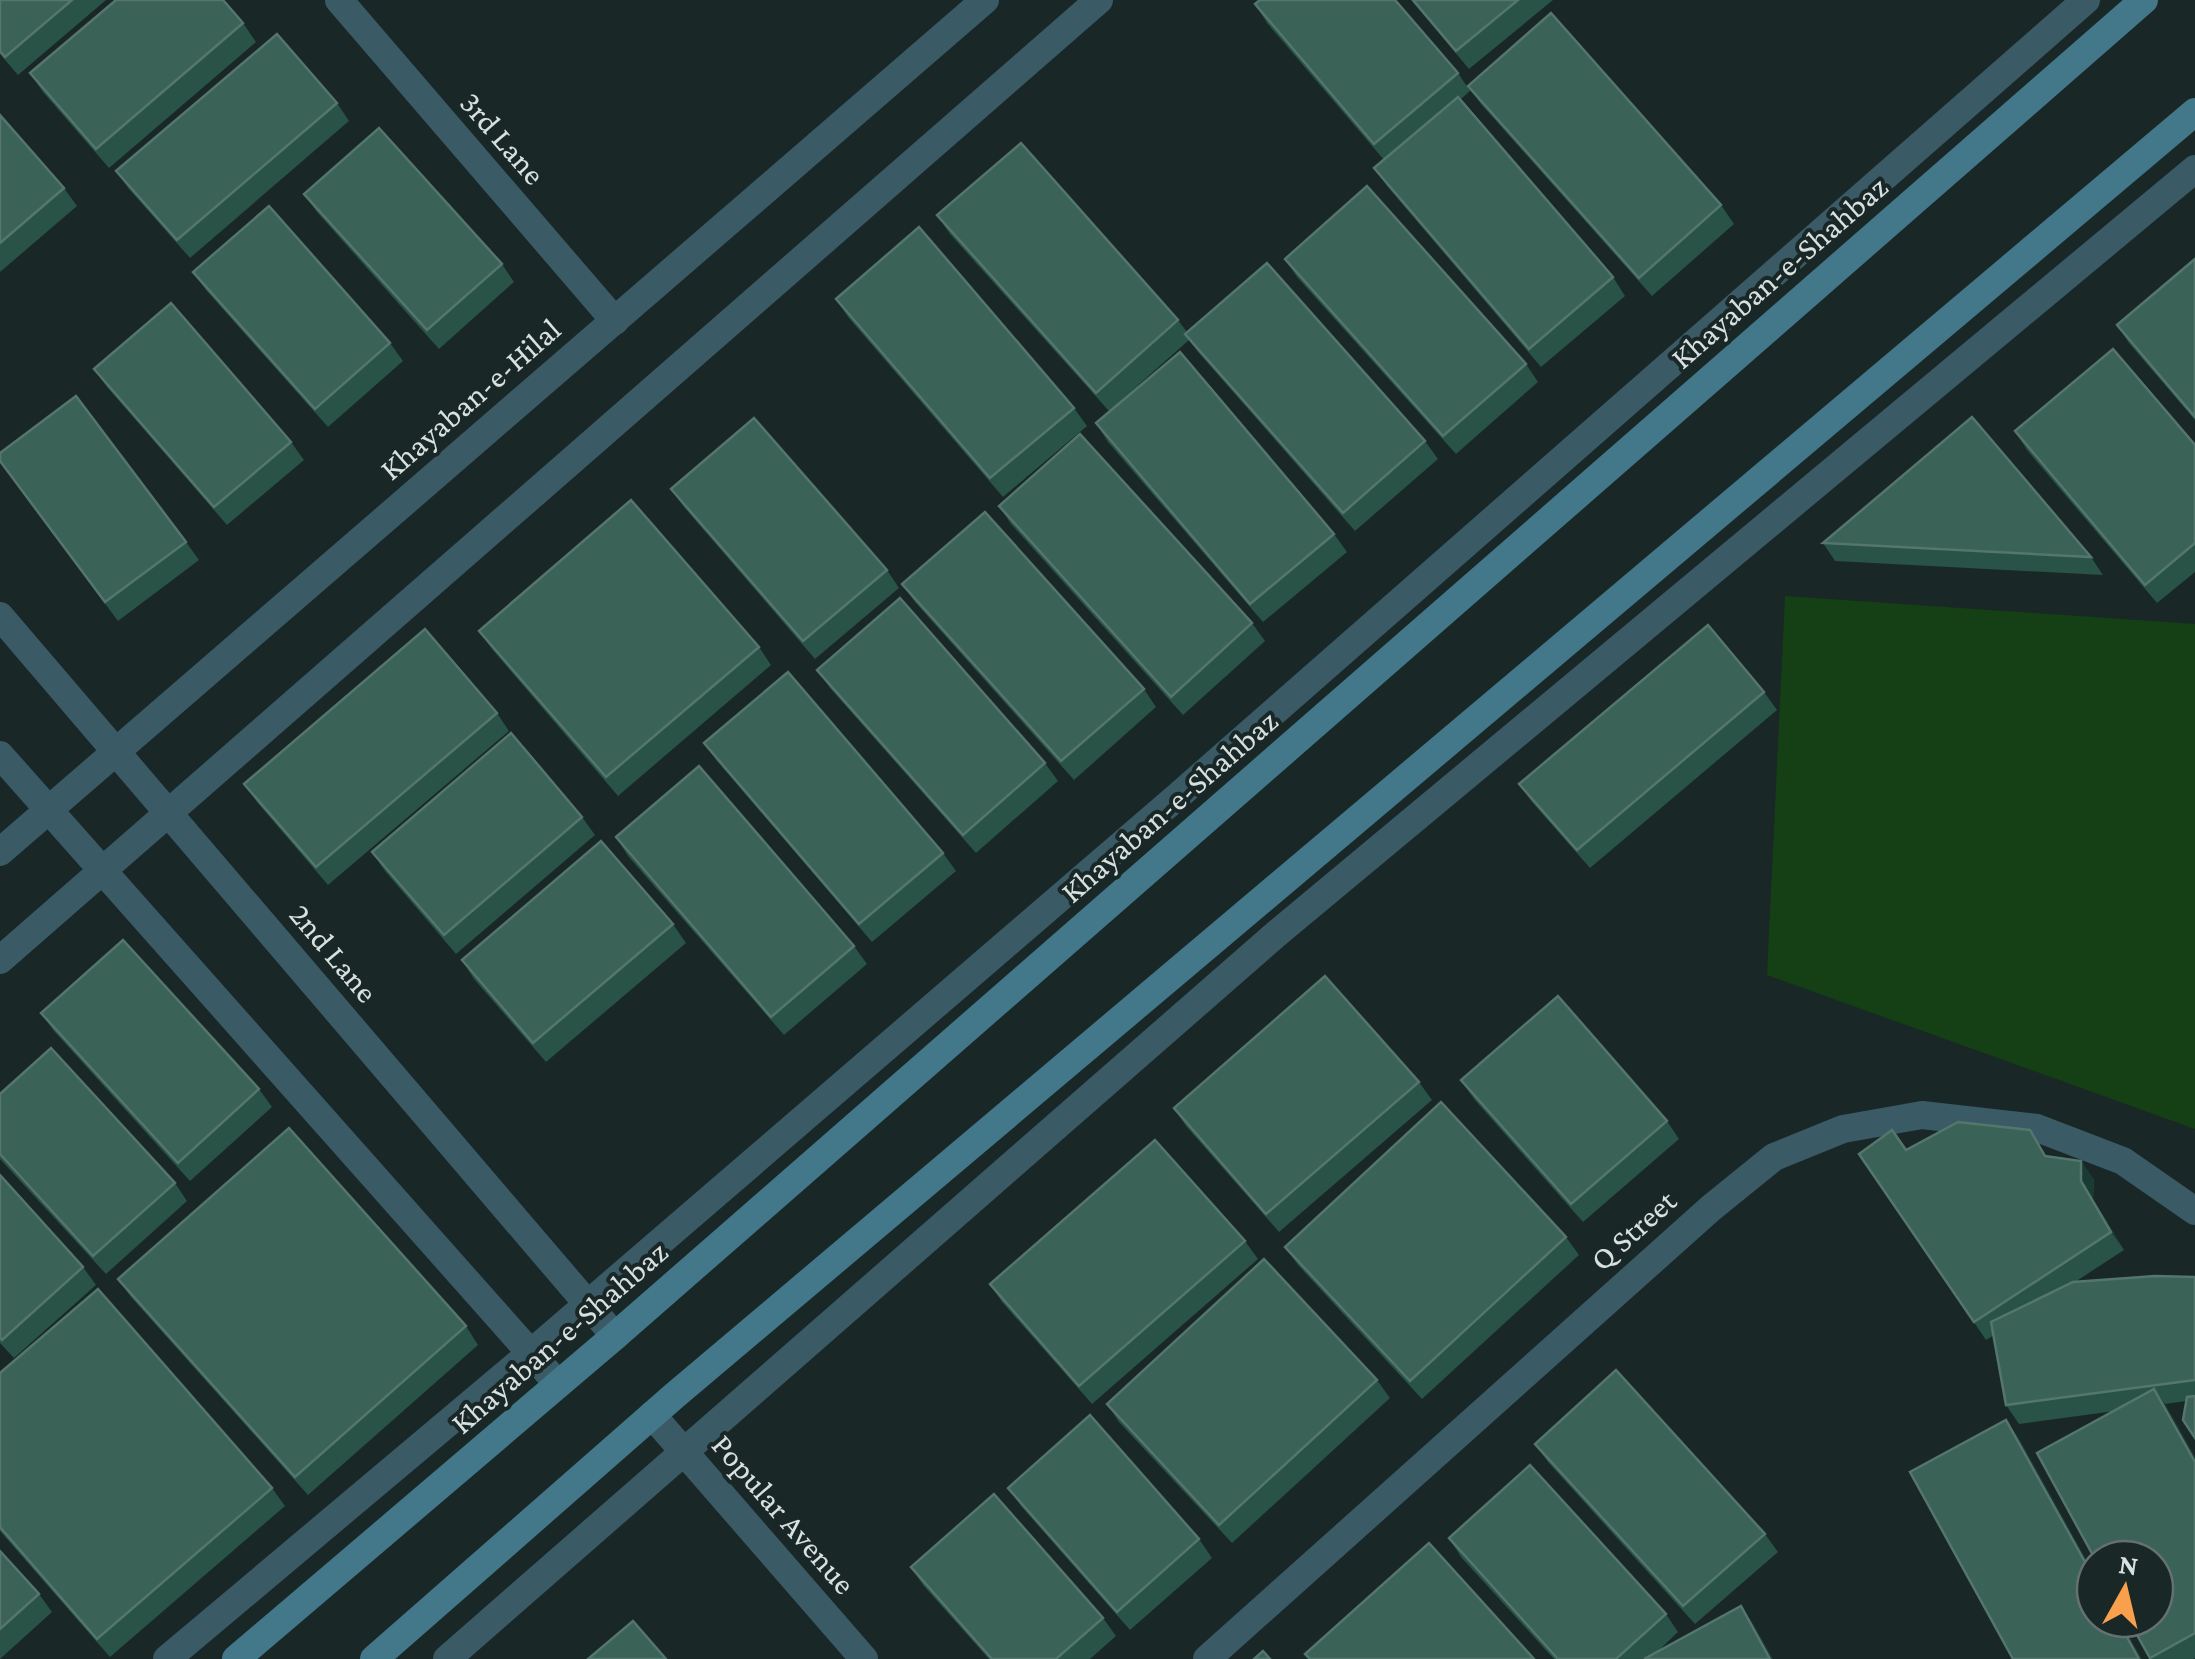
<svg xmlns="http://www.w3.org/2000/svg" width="2195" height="1659" font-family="'Crimson Pro',serif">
<rect width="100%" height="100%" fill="#192727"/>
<path fill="#153f14" d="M1785,596L2195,624V1129L1767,975Z"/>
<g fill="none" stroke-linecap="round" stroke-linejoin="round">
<g stroke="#3a5a66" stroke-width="28">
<path d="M339,0L615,321"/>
<path d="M0,616L615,1336"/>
<path d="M0,755L558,1384"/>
<path d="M652,1415L864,1659"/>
<path d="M167,1659L531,1353L1178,796L2086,0"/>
<path d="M447,1659L1275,935L2195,169"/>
<path d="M1207,1659L1711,1208L1774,1157L1843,1129L1922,1115L2037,1128L2123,1161L2195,1211"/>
</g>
<g stroke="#3a5a66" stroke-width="28">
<path d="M0,852L985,0"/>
<path d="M0,960L1099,0"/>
</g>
<g stroke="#43778a" stroke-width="28">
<path d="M236,1659L615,1336L2144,0"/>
<path d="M374,1659L674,1396L2195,112"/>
</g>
</g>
<g fill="#285346">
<path d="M0,0H106L18,75L0,54Z"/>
<path d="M1411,0H1553L1469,69Z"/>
<path d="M1255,4L1458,73L1470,91L1461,99L1613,277L1625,296L1541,367L1387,186L1374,168L1384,160L1267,23Z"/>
<path d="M243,23L256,42L109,168L43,92L30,73Z"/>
<path d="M1468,86L1721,205L1734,224L1652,296L1481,104Z"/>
<path d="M337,103L349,121L190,258L129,189L116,171Z"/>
<path d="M0,115L64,188L77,206L0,272Z"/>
<path d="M304,194L502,264L514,282L439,349L317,212Z"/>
<path d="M937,215L1178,320L1187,332L1425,441L1438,459L1355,531L1198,352L1189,340L1109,411L950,234Z"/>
<path d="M1285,259L1526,364L1538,382L1456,454L1297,277Z"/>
<path d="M2195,259V420L2129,343L2117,325Z"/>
<path d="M193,272L390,343L403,361L328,427L206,290Z"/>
<path d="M836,299L1074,408L1087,426L1003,497L848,317Z"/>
<path d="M94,369L291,442L304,460L227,525L107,387Z"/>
<path d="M1096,423L1334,534L1347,552L1263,622L1108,442Z"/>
<path d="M2015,431L2195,445V572L2157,603L2027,450Z"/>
<path d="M9,474L186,542L199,560L118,621Z"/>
<path d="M671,489L887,570L899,588L815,659L684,507Z"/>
<path d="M999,506L1252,623L1265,641L1183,715L1011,524Z"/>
<path d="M1823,543L2091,557L2103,575L1835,561Z"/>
<path d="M902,584L1144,689L1156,707L1074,780L915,602Z"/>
<path d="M479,631L759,647L771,665L618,796L492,649Z"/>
<path d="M817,670L1045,763L1058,781L976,853L830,688Z"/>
<path d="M1764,692L1777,710L1590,868L1532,802L1519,784Z"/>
<path d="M497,713L509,731L328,885L257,802L244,784Z"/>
<path d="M704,743L943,853L956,871L872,942L717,761Z"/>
<path d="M582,817L595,835L456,954L385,871L372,852Z"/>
<path d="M616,837L854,946L867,964L784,1035L628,856Z"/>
<path d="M673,924L686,943L546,1062L474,979L462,960Z"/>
<path d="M41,1013L259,1089L272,1107L190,1181L54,1031Z"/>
<path d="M1461,1080L1667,1121L1679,1139L1583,1222L1474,1099Z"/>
<path d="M1419,1082L1432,1100L1279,1232L1186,1126L1174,1108Z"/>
<path d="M0,1094L175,1183L187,1201L106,1274L0,1159Z"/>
<path d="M2030,1130L2047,1157L2081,1161L2094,1180L2093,1199L2124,1250L2075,1282L2195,1277V1438L2186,1401L2165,1404L2195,1457V1658L2193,1659H2151L2128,1619L2115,1411L2019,1424L2006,1405L1994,1335L1986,1340L1859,1154L1906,1150Z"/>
<path d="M0,1175L83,1267L96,1285L14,1358L0,1343Z"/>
<path d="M1566,1237L1579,1255L1422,1399L1298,1265L1285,1247Z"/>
<path d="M1245,1241L1258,1259L1092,1404L1002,1302L990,1284Z"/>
<path d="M118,1279L466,1326L478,1345L308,1495L131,1297Z"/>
<path d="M0,1373L272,1488L285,1506L110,1657L0,1531Z"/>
<path d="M1377,1380L1390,1398L1232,1543L1119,1422L1107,1404Z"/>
<path d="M1535,1444L1765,1534L1778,1552L1695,1624L1548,1462Z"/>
<path d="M1008,1488L1199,1539L1212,1558L1130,1630L1021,1506Z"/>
<path d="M1449,1538L1666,1614L1678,1632L1656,1653L1741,1606L1753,1624L1773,1659H1554L1461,1557Z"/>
<path d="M0,1551L39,1594L52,1612L0,1659Z"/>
<path d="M911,1567L1103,1618L1116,1636L1090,1659H989L923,1585Z"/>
</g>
<g fill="#1a3b32">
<path d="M2081,1161L2094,1180L2093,1199L2124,1250L2111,1232L2081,1181Z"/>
<path d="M2154,1389L2167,1407L2195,1457V1462Z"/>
<path d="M2006,1420L2019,1438L2095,1575V1580Z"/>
<path d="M1741,1606L1753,1624L1773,1659H1770Z"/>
<path d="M2117,1619H2119L2142,1659H2139Z"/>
</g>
<g fill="#3b6256" stroke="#54766c" stroke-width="2.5">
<path d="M0,0H72L5,57L0,51Z"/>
<path d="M116,0H223L243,23L96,149L30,73Z"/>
<path d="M1260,0H1395L1458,73L1374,144L1255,4Z"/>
<path d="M1413,0H1518L1456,51Z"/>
<path d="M1551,13L1721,205L1639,278L1468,86Z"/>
<path d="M277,34L337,103L177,240L116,171Z"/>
<path d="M1458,97L1613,277L1529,349L1374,168Z"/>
<path d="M0,115L64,188L0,243Z"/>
<path d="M379,128L502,264L427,330L304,194Z"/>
<path d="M1021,143L1178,320L1096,393L937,215Z"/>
<path d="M1367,186L1526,364L1443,436L1285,259Z"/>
<path d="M269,206L390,343L315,409L193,272Z"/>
<path d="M919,227L1074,408L990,478L836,299Z"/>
<path d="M2195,259V417L2117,325Z"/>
<path d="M1267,263L1425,441L1343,513L1185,334Z"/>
<path d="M171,303L291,442L214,507L94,369Z"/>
<path d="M2113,349L2195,445V543L2145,585L2015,431Z"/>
<path d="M1180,352L1334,534L1250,604L1096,423Z"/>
<path d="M76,396L186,542L105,602L0,461V453Z"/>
<path d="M1972,417L2091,557L1823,543Z"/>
<path d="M754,418L887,570L803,641L671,489Z"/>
<path d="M1080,434L1252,623L1171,697L999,506Z"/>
<path d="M631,500L759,647L606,777L479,631Z"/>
<path d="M985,512L1144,689L1061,761L902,584Z"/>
<path d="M900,598L1045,763L963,835L817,670Z"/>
<path d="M1708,625L1764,692L1577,850L1519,784Z"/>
<path d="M425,629L497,713L316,867L244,784Z"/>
<path d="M788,672L943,853L859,924L704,743Z"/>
<path d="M511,733L582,817L444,935L372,852Z"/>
<path d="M699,766L854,946L771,1017L616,837Z"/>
<path d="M601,841L673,924L533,1043L462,960Z"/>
<path d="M123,940L259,1089L178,1163L41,1013Z"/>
<path d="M1325,976L1419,1082L1266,1214L1174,1108Z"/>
<path d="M1558,996L1667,1121L1571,1204L1461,1080Z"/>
<path d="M51,1048L175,1183L93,1256L0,1154V1094Z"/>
<path d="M1441,1102L1566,1237L1410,1381L1285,1247Z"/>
<path d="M1958,1122L2030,1130L2045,1156L2081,1161V1181L2111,1232L1974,1322L1859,1154L1892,1130L1906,1150Z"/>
<path d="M289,1128L466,1326L295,1477L118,1279Z"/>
<path d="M1155,1140L1245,1241L1079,1386L990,1284Z"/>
<path d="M0,1175L83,1267L2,1340L0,1338Z"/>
<path d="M1264,1259L1377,1380L1219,1525L1107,1404Z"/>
<path d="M2155,1276L2195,1277V1380L2006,1405L1991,1322L2073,1282Z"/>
<path d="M98,1289L272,1488L97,1639L0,1527V1373Z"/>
<path d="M1616,1370L1765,1534L1683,1606L1535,1444Z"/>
<path d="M2154,1389L2195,1462V1633L2150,1658L2128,1619H2155V1559H2095L2037,1453Z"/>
<path d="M2195,1396V1438L2183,1420L2187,1397Z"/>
<path d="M1090,1415L1199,1539L1117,1612L1008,1488Z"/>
<path d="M2006,1420L2095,1580V1619H2117L2139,1659H2013L1910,1472Z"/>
<path d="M1530,1465L1666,1614L1616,1659H1558L1449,1538Z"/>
<path d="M994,1494L1103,1618L1056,1659H992L911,1567Z"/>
<path d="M1429,1543L1534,1659H1310L1305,1654Z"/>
<path d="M0,1551L39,1594L0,1629Z"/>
<path d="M1741,1606L1770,1659H1644Z"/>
<path d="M633,1621L666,1659H588Z"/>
<path d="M1263,1651L1270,1659H1254Z"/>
</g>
<g text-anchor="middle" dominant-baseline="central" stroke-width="8" stroke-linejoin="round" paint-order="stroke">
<g font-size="32" fill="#d8e0e0" stroke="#192727">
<text transform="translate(503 138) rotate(49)">3rd Lane</text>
<text transform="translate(1779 272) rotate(-41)">Khayaban-e-Shahbaz</text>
<text transform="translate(470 399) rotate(-41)">Khayaban-e-Hilal</text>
<text transform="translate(1169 806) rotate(-41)">Khayaban-e-Shahbaz</text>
<text transform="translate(334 953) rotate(50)">2nd Lane</text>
<text transform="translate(1633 1230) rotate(-42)">Q Street</text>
<text transform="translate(559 1337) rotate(-41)">Khayaban-e-Shahbaz</text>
<text transform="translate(784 1514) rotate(49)">Popular Avenue</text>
</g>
</g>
<g transform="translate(2125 1589) rotate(8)"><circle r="48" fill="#192727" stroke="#657171" stroke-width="2.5"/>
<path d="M0-8L18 38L0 25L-18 38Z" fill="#f8a04b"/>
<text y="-15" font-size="28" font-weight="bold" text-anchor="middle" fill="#d8e0e0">N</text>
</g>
</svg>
